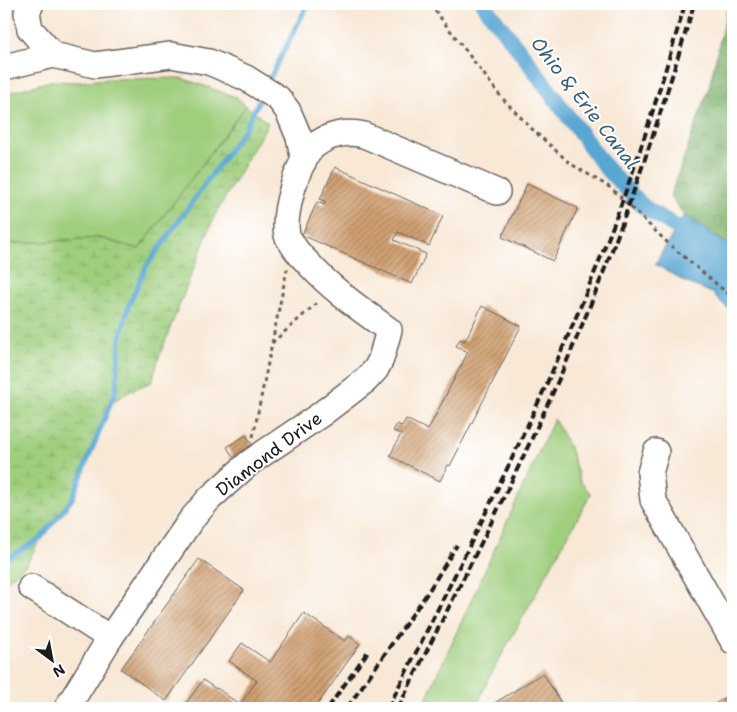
<svg xmlns="http://www.w3.org/2000/svg" width="737" height="712" font-family="'Shantell Sans',sans-serif">
<defs>
<pattern id="forest-crowns" width="20" height="18" patternUnits="userSpaceOnUse" patternTransform="scale(1.25)"><rect width="20" height="18" fill="#7fb16c"/><path d="M2 6a3 3 0 1 1 6 0M12 15a3 3 0 1 1 6 0" fill="none" stroke="#678f58"/></pattern>
<pattern id="wetland-marsh" width="20" height="14" patternUnits="userSpaceOnUse" patternTransform="scale(1.25)"><rect width="20" height="14" fill="#9fce7d"/><path d="M1 5h8M5 5V1M11 12h8M15 12V8" fill="none" stroke="#88b06b"/></pattern>
<pattern id="building-hatch" width="6" height="6" patternUnits="userSpaceOnUse" patternTransform="scale(1.25)"><rect width="6" height="6" fill="#d0a072"/><path d="M-1 1l2-2M0 6l6-6M5 7l2-2" fill="none" stroke="#a8825d"/></pattern>
</defs>
<rect width="100%" height="100%" fill="#fff"/>
<filter id="ink" filterUnits="userSpaceOnUse"><feTurbulence type="fractalNoise" baseFrequency=".02" numOctaves="2"/><feDisplacementMap in="SourceGraphic" scale="10" xChannelSelector="R" yChannelSelector="G"/><feConvolveMatrix kernelMatrix="1 2 1 2 8 2 1 2 1" color-interpolation-filters="sRGB"/></filter>
<filter id="wash" filterUnits="userSpaceOnUse"><feTurbulence type="fractalNoise" baseFrequency=".0096" numOctaves="4" result="noise"/><feDisplacementMap in="SourceGraphic" scale="20" xChannelSelector="R" yChannelSelector="G"/><feGaussianBlur stdDeviation="1.12" result="paint"/><feColorMatrix in="noise" values="0 0 0 0 0 0 0 0 0 0 0 0 0 0 0 0 0 1.4 0 .05"/><feComposite in="paint" operator="in"/></filter>
<g filter="url(#wash)">
<rect width="100%" height="100%" fill="#f8e8d5"/>
<g fill="#9fce7d" stroke="#5e754c">
<path d="M181,78L236,97L246,106L139,249L99,238L4,244V94L51,81L78,82L109,79Z"/>
<path d="M554,419L570,448L580,481L591,494L489,678L476,708H422Z"/>
</g>
<path fill="url(#forest-crowns)" stroke="#4e6644" d="M728,4H733V148L728,168L733,188V248L684,215L670,196L709,88Z"/>
<path fill="url(#wetland-marsh)" stroke="#5e754c" d="M246,106L268,123L214,217L159,357L152,382L132,390L111,403L72,499L40,539L27,564L4,583V244L99,238L139,249Z"/>
<path fill="#59a6d2" stroke="#3a6177" d="M684,215L733,248V314L712,293L685,282L655,264Z"/>
<g fill="none" stroke-linecap="round" stroke-linejoin="round">
<g stroke="#59a6d2" stroke-width="5">
<path d="M268,82L308,4"/>
<path d="M4,560L40,539L72,499L116,390L120,340L128,307L146,267L245,128L262,95"/>
</g>
<path stroke="#59a6d2" stroke-width="16" d="M483,4L523,55L606,168L644,207L694,238"/>
</g>
<g id="blocks">
<g fill="url(#building-hatch)">
<path d="M335,167L443,216L429,246L398,232L394,240L426,254L412,284L302,235L317,202L324,205L326,202L320,199Z"/>
<path d="M527,184L578,208L553,261L502,237Z"/>
<path d="M482,306L521,326L450,466L448,465L440,481L390,456L401,434L393,431L397,424L402,426L406,419L428,430L468,352L456,346L460,339L465,341Z"/>
<path d="M246,435L256,451L236,462L227,447Z"/>
<path d="M199,559L244,590L166,701L121,669Z"/>
<path d="M304,613L345,641L349,636L360,644L315,708H188L184,706L203,680L216,689L217,688L240,705L257,681L229,661L242,643L270,662Z"/>
<path d="M543,673L564,708H491L490,706Z"/>
<path d="M733,693V708H708Z"/>
</g>
</g>
</g>
<g filter="url(#ink)">
<use href="#blocks" fill-opacity="0" stroke="#69635d" stroke-width="1"/>
<g fill="none" stroke-linecap="round" stroke-linejoin="round">
<defs>
<g id="minor">
<path d="M31,4L27,12L30,29L53,55L95,65L171,55L209,62L246,78L278,98L288,111L299,137L304,161"/>
<path d="M4,66H9L53,55"/>
<path d="M656,452L650,473L653,500L733,641"/>
<path d="M31,587L110,638"/>
<path d="M67,708L110,638L191,520L209,499L249,463L320,415L366,380L376,369L381,359L389,330C360,309 331,289 307,262C302,257 296,251 293,245C291,242 288,238 287,235C282,214 298,160 314,146C329,134 347,131 364,135L497,192"/>
</g>
</defs>
<use href="#minor" stroke="#69635d" stroke-width="28"/>
<g stroke="#69635d" stroke-width="3" stroke-dasharray="4 4" stroke-linecap="butt">
<path d="M430,4L502,98L533,130L571,164L611,188L670,245L733,298"/>
<path d="M272,343L319,301"/>
<path d="M253,437L287,269"/>
</g>
<use href="#minor" stroke="#fff" stroke-width="25"/>
<g stroke="#1c1c1c" stroke-width="4" stroke-dasharray="8 4" stroke-linecap="butt">
<path d="M328,708L369,650"/>
<path d="M347,708L428,592L457,545"/>
<path d="M388,708C464,557 542,406 604,249C636,169 661,86 685,4"/>
<path d="M398,708C463,578 532,448 587,313C629,212 663,108 694,4"/>
</g>
</g>
</g>
<g text-anchor="middle" dominant-baseline="central" stroke-width="4" stroke-linejoin="round" paint-order="stroke">
<g font-size="18" fill="#1c1c1c" stroke="#fff">
<text transform="translate(269 454) rotate(-37)">Diamond Drive</text>
</g>
<g font-size="19" font-style="italic" fill="#3a6177" stroke="#fff">
<text transform="translate(585 103) rotate(52)">Ohio &amp; Erie Canal</text>
</g>
</g>
<rect width="737" height="712" fill="none" stroke="#fff" stroke-width="20"/>
<g transform="translate(52 660) rotate(148)" stroke="#ffffff" stroke-width="4" paint-order="stroke">
<path d="M0-4L9 19L0 12L-9 19Z" fill="#1c1c1c"/>
<text y="-8" font-size="14" font-weight="bold" text-anchor="middle" fill="#1c1c1c">N</text>
</g>
</svg>
